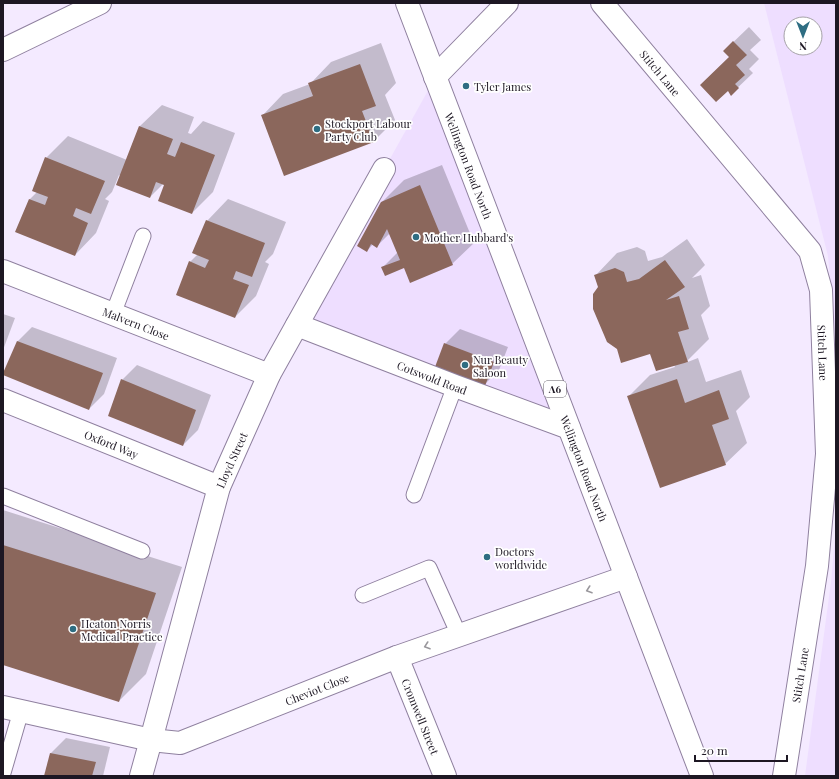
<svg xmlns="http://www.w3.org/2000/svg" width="839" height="779" font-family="'Playfair Display',serif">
<rect width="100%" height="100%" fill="#f4eaff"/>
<g fill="#eedeff" fill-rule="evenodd">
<path d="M764,3H836V345L828,256ZM791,24H815V48H791Z"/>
<path d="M435,78L569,427L298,324Z"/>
<path d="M836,525V776H805L831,582Z"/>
</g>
<g fill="#0003">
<path d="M749,27L761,40L750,50L759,59L749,69L753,73L731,94L730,57L724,51Z"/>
<path d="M381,43L396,83L385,95L395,120L373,142L262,116L283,94L310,84L331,62Z"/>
<path d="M162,105L194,117L188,133L191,134L203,121L235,133L213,192L192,213L166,185L163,184L150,197L119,175L112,192L105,199L109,201L96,233L75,255L17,232L30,199L37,192L46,158L68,136L127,160L140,126Z"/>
<path d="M442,165L474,243L452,264L382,268L398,252L390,233L377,246L373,244L367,251L382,202L404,180Z"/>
<path d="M228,199L286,222L273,254L265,262L269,264L256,296L235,317L190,262L198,254L207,221Z"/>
<path d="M687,239L705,265L692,278L701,275L710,306L701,315L709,339L685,363L698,358L706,382L741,370L750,397L736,411L747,443L725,464L628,397L650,375L675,367L674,365L651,353L599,287L596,275L617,253L637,247L645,251L648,261L662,257Z"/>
<path d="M3,314L15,318L3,350Z"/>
<path d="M32,327L117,358L104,394L89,409L17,342Z"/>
<path d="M460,329L508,347L499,370L484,385L445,344Z"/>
<path d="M137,365L211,395L198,430L183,445L122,380Z"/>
<path d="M3,510L182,567L146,674L119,701L3,664Z"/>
<path d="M66,738L110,747L103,776H45L51,753Z"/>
</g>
<g fill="#8b675c">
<path d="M733,41L747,55L736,65L745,75L735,84L739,88L731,96L728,91L716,102L700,85L729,57L723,51Z"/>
<path d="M360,64L376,106L362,111L374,142L284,176L261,115L313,96L308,83Z"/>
<path d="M139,126L173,139L167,154L175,157L181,142L215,155L192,214L158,201L164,185L156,182L150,198L116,185Z"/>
<path d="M45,157L105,181L91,214L76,208L73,216L88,223L75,256L15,232L29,199L45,205L48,197L32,191Z"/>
<path d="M420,185L453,265L410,283L404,268L385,276L381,267L400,260L387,229L377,248L371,244L367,252L357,246L381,202Z"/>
<path d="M206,220L265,243L252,277L236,271L233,279L249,285L235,318L176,295L189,261L205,268L209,260L192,253Z"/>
<path d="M665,260L685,287L666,300L679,296L689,329L678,332L688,362L656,371L650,354L621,363L617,349L607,342L593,309V294L598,287L594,275L615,268L624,272L627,282L639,279Z"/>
<path d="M17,341L103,373L89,410L3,375V373Z"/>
<path d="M444,343L494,362L485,386L435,367Z"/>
<path d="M121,379L196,410L183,446L108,416Z"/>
<path d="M677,379L685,403L719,390L729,419L712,425L726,465L660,488L627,396Z"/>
<path d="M3,545L156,593L119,702L3,665Z"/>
<path d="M50,753L96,762L92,776H44Z"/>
</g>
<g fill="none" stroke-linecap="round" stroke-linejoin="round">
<defs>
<g id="service">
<path d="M113,314L143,236"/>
<path d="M414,495L455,386"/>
<path d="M3,496L142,551"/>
<path d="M363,595L429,568L459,635"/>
<path d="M3,773L21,711"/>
</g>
<g id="minor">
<path id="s1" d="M602,3L810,251L821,290L827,454L817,566L784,776"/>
<path d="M435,77L507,3"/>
<path id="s2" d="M3,271L269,375"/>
<path id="s3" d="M297,325L455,386L569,428"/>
<path id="s4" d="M3,400L219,487"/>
<path id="s5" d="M397,657L445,776"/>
<path id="s6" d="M3,707L151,740L180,743L397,657L626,577"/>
<path id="s7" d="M141,776L151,740L219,487L269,375L384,169"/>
</g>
<path id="tertiary" d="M3,50L100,3"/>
<g id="trunk">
<path id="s8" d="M407,3L702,776"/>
</g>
</defs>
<use href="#service" stroke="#8f809f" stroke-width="17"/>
<use href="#minor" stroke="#8f809f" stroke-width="24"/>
<use href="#tertiary" stroke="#8f809f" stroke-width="24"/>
<use href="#trunk" stroke="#8f809f" stroke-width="24"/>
<use href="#service" stroke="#fff" stroke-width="15"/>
<use href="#minor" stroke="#fff" stroke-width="22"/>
<use href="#tertiary" stroke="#fff" stroke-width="22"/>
<use href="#trunk" stroke="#fff" stroke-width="22"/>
</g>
<defs><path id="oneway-chevron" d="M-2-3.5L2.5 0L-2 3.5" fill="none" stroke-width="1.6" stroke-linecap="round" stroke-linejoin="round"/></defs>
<g stroke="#99979c">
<use href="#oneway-chevron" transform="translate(589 590) rotate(161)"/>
<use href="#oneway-chevron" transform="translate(427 646) rotate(161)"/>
</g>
<g fill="#2e6d82" stroke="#fff" stroke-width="1.5">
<circle cx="466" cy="86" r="4"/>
<circle cx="317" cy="129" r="4"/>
<circle cx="416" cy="237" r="4"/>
<circle cx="465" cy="365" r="4"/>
<circle cx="487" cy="557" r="4"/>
<circle cx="73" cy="629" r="4"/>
</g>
<g text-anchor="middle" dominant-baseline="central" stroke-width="3.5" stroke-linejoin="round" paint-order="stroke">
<rect fill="#fff" stroke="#615d65" stroke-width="1" x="544" y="381" width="22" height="16" rx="3"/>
<g font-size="10" font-weight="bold" fill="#1d1723">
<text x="555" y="389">A6</text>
</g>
<g font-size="11" fill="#1d1723" stroke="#fff">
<text stroke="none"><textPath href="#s1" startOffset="91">Stitch Lane</textPath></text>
<text stroke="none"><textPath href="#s8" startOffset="174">Wellington Road North</textPath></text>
<text stroke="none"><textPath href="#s2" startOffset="143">Malvern Close</textPath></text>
<text stroke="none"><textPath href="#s1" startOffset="427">Stitch Lane</textPath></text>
<text stroke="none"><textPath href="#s3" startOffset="145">Cotswold Road</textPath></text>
<text stroke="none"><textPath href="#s4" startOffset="117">Oxford Way</textPath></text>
<text stroke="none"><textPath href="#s7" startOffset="329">Lloyd Street</textPath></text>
<text stroke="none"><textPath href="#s8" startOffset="498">Wellington Road North</textPath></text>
<text transform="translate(800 675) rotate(-81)">Stitch Lane</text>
<text stroke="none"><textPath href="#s6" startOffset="328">Cheviot Close</textPath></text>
<text stroke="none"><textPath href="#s5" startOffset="64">Cromwell Street</textPath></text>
</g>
<g font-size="11" fill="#1d1723" stroke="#fff" text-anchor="start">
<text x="474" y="86">Tyler James</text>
<text x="325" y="123">Stockport Labour<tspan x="325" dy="13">Party Club</tspan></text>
<text x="424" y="237">Mother Hubbard's</text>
<text x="473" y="359">Nur Beauty<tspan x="473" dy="13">Saloon</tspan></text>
<text x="495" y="551">Doctors<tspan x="495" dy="13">worldwide</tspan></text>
<text x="81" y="623">Heaton Norris<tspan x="81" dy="13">Medical Practice</tspan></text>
</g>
</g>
<rect width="839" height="779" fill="none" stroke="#1d1723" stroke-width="8"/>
<g transform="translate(803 36) rotate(180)"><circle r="19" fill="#ffffff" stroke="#a5a2a7"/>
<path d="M0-3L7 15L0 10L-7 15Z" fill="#2e6d82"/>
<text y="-6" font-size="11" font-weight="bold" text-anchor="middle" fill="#1d1723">N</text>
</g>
<path d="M695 755v6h92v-6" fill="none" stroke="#1d1723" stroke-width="2"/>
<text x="701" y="755" font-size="12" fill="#1d1723" stroke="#ffffff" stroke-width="3" paint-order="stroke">20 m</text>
</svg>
